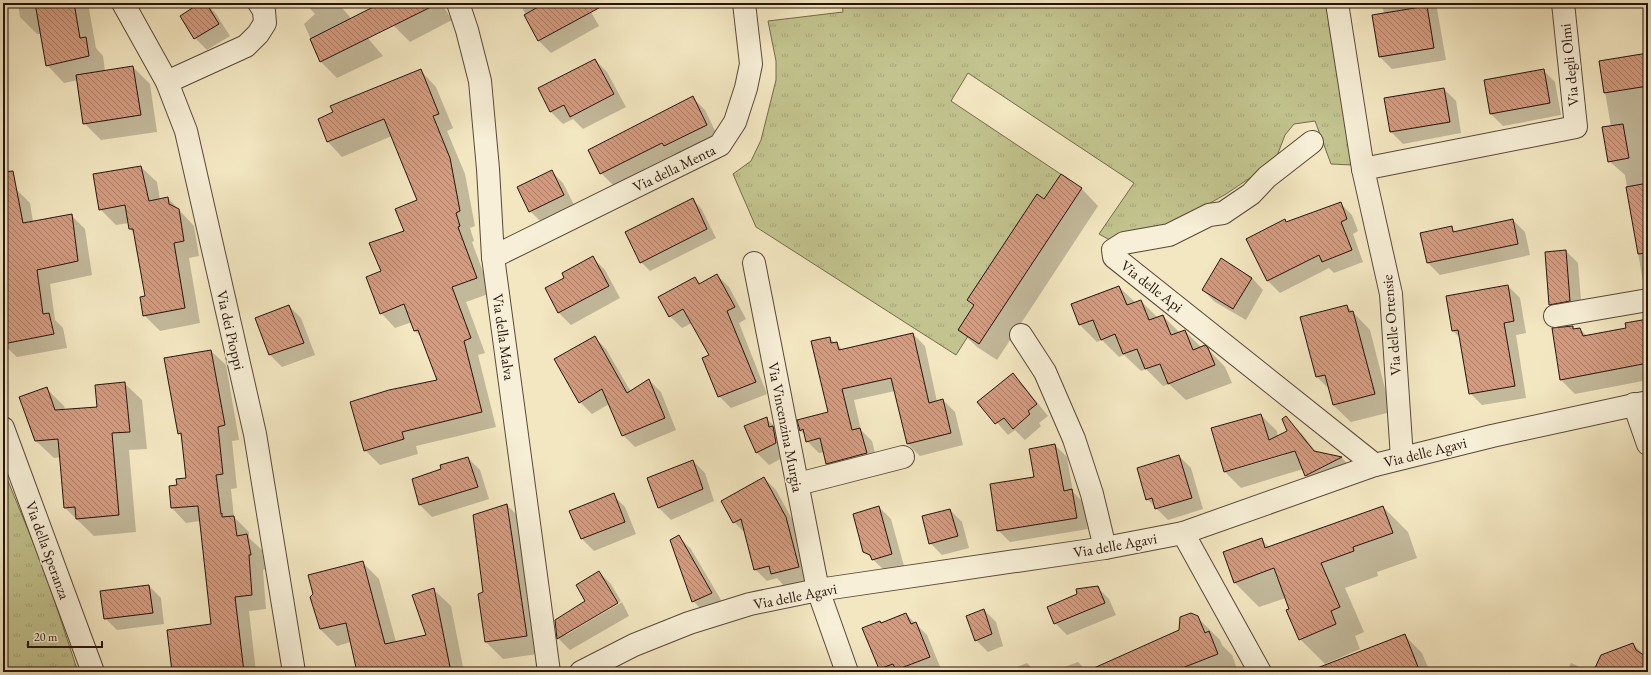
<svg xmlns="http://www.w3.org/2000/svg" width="1651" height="675" font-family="'EB Garamond',serif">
<defs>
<pattern id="grass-tufts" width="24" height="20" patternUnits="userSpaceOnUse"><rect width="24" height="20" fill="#c2c38e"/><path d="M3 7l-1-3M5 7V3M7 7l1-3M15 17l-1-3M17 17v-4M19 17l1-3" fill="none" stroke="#a7a779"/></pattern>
<pattern id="building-back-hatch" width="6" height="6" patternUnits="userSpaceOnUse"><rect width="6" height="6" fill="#d49b7f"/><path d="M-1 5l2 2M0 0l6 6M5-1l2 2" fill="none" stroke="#ac7d66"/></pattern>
</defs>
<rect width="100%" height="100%" fill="#f3e7c1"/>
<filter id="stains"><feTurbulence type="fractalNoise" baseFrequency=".005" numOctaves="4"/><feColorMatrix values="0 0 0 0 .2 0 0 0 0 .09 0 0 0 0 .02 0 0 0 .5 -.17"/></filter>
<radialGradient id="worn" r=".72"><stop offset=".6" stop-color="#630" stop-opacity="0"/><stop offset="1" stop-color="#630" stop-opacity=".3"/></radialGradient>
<g fill="url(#grass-tufts)" stroke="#746b4c">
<path d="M842,3H1328L1352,165L1331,164L1315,121L1294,124L1285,135L1275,161L1226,194L1128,250L1099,234L1134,183L968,73L951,101L1068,179L956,355L756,227L733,174L751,161L761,140L776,80V61L768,21L843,12Z"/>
<path d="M3,469L43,566L78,672H3Z"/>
</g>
<g fill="#0003" fill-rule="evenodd">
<path d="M18,3H88L96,48L103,56L105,71L133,67L150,84L157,132L101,140L84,123L78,80L64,83L47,65L41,34H37L20,17Z"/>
<path d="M202,3H206L216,14L230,36L207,50L195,38L181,16Z"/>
<path d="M305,3H338L383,56L337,78L321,62L304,24L315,14Z"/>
<path d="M383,3H441L452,20L410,42L394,26L380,4Z"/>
<path d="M520,3H586L599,26L551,53L539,41Z"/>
<path d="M834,3H855L856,6L838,7Z"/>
<path d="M1382,3H1436L1446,60L1392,69L1380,57L1384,14Z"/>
<path d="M1648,53V291L1644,288L1625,175L1609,161L1611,127L1600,62Z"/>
<path d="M595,60L607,72L626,107L583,129L573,119L563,124L551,112L539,89Z"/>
<path d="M1543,70L1555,82L1561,115L1503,126L1491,114Z"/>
<path d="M422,72L436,87L453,128L447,131L465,174L475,226L470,228L474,241L472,242L491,293L466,302L485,353L478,355L496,427L416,446L418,454L380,465L365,450L438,380L422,338L415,331L412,322L395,328L381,313L383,272L406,232L418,201L392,136L342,157L328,142L319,119Z"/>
<path d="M1444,89L1456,101L1461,133L1403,144L1391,132L1385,99Z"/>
<path d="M693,98L705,110L718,137L676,157L674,154L613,185L601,173Z"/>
<path d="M141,167L157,182L160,200L168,198L194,226L199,256L189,258L200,323L160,331L144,315L146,297L135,234L130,229L129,223L116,225L100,209Z"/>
<path d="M551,171L563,183L575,207L542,223L530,211Z"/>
<path d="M1081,188L1098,206L997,360L977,347L959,330L975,306L968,300L1044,200Z"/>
<path d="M16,189L30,203L33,222L71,215L85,229L92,275L50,284L55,320L63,328L67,348L17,357L3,344V191Z"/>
<path d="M692,199L701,208L716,238L650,271L641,262Z"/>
<path d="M1340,203L1352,215L1358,231L1353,234L1363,262L1334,273L1329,268L1280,293L1268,281L1247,239Z"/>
<path d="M1513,220L1525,232L1530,255L1440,275L1428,263L1422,234L1451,227L1457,233Z"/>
<path d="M1566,251L1578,263L1582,312L1562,317L1550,305L1546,253Z"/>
<path d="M593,258L605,270L620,298L571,325L559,313L546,288L565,278Z"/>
<path d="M717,275L729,287L746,319L739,323L767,394L731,408L719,396L710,355L692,323L682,328L670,316L695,278L701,284Z"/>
<path d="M1252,278L1263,290L1246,320L1215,302L1203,290Z"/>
<path d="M1508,286L1520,298L1526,333L1516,335L1526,398L1482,405L1470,393L1461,339L1453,331L1447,296Z"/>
<path d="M1119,287L1136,303L1141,301L1158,318L1163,316L1180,333L1185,331L1202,348L1208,349L1225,367L1232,383L1186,400L1169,384L1163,386L1146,369L1141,371L1124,355L1119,357L1102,340L1097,342L1080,325Z"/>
<path d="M289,306L301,318L315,355L282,367L270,355L256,318Z"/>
<path d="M1347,306L1370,330L1391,412L1351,422L1333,405L1330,390L1317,377Z"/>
<path d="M1648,320V380L1575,394L1561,380L1553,329L1572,327L1575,330L1580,329L1587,336L1627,329Z"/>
<path d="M913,334L925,346L937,402L943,400L955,412L963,445L920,456L908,444L895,391L854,400L861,430L872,441L878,465L839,475L827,463L825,452L819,453L807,441L805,435L800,430L829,413V338L843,350Z"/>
<path d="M595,338L606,349L631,392L649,380L661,392L676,430L635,447L623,435L609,404L592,414L580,402Z"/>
<path d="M211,351L226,365L239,440L232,441L237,488L231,489L234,517L249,532V538L262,550L265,569L263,570L266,609L249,611L256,672H173L212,625L200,521L186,523L172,508L170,487L178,486L187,478L182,437L179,433Z"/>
<path d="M1012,375L1024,386L1048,416L1039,423L1041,426L1025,440L1015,430L1008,435L979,402Z"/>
<path d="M124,383L142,400L147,449L129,450L136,532L94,536L65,508L61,457L54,458L36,441L46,388L64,406L65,410L98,407Z"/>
<path d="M1261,415L1277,431L1278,437L1288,431L1286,418L1302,434L1317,453L1342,458L1357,473L1321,491L1305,475L1303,469L1241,488L1225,472ZM1283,454L1285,455L1230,471V469Z"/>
<path d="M766,418L778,430L788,455L769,465L757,453L745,427Z"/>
<path d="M1055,445L1067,457L1073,492L1083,502L1088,529L1010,542L998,530L1035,478Z"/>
<path d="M1179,456L1191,468L1203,509L1168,520L1147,499Z"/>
<path d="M468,458L480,470L489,499L432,517L420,505L442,470Z"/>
<path d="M693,461L705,473L714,501L671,520L659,508L649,479Z"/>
<path d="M764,478L776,490L798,530L811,579L784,586L777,578L767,581L755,569L746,534L734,522Z"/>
<path d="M613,495L625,507L636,534L594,551L582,539L571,512Z"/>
<path d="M507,505L524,522L544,653L503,659L486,642L484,593Z"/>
<path d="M879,507L891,519L904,566L885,571L864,551Z"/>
<path d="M1383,507L1408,532L1417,558L1377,572L1378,576L1345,588L1364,632L1355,636L1360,649L1325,664L1300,639L1286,598L1259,607L1234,582L1261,539L1269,547Z"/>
<path d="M950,510L962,522L969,548L942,555L930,543Z"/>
<path d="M679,537L691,549L724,605L705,613L693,601Z"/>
<path d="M362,562L379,579L396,642L427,636L434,590L451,606L464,672H358L351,642L337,646L320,629Z"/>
<path d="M599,572L611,584L621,601L566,632V635L622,602L629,616L570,650L558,638L586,602Z"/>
<path d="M149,586L161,598L164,624L117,630L105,618Z"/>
<path d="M1097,587L1109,599L1116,615L1067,635L1055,623L1078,595Z"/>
<path d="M984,610L996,622L1003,646L988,652L976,640Z"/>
<path d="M906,614L927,635L941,669L933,672H883L880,669L864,629L882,624Z"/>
<path d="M1197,617L1220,640L1222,645L1232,655L1238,672H1061L1062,668L1078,662L1088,672L1180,631Z"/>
<path d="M1405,636L1422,653L1430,672H1350Z"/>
<path d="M1633,644L1648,659V672H1594Z"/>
<path d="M1027,663L1036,672H1003Z"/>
<path d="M1571,663L1591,672H1564L1567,671Z"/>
</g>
<g fill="url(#building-back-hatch)" stroke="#26130a">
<path d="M35,3H74L80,38L86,37L89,56L46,66Z"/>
<path d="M200,3H206L219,24L194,39L180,16Z"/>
<path d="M381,3H439L320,62L310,39Z"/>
<path d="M545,3H608L538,41L524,15Z"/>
<path d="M1427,6L1434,48L1379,57L1372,15Z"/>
<path d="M1648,53V86L1604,93L1599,61Z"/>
<path d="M595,59L614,94L570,117L564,105L550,112L538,88Z"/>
<path d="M133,66L141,115L83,124L76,75Z"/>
<path d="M421,69L439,114L433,116L450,158L460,211L456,213L460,226L458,227L477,278L452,287L471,338L464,341L482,412L402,432L404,439L364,451L350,402L389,390L437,380L418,330L414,331L404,304L380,314L366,277L381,271L369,243L404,231L395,209L417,200L384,119L327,142L318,119L333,112L330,106Z"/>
<path d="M1544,69L1550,103L1490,114L1484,80Z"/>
<path d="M1444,88L1450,122L1390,132L1384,98Z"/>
<path d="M693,96L707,125L664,146L662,143L600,174L588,150Z"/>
<path d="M1623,124L1629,158L1608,162L1602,127Z"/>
<path d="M141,166L149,201L168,197L169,204L179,209L184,241L174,243L185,308L143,316L140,297L145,296L133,229H129L125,205L99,210L93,174Z"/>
<path d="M552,170L564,195L529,212L517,187Z"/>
<path d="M13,171L23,223L72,214L78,261L37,270L43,314L49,313L54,334L3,344V172Z"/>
<path d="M1061,174L1082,188L979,344L958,330L974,305L967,300L1037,194L1044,199Z"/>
<path d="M1648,183V253L1638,254L1626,187Z"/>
<path d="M693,198L707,229L640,263L625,232Z"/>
<path d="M1341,202L1347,219L1341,222L1352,250L1322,262L1319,255L1267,281L1246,239L1285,219L1286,222Z"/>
<path d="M1513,219L1518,244L1427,263L1420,233L1452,226L1453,232Z"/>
<path d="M1566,250L1570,301L1549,305L1545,252Z"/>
<path d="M593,256L609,286L558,313L545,288L564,278L562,273Z"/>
<path d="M1221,258L1252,278L1233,309L1202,290Z"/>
<path d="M717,274L735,307L727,311L756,382L718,397L702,358L709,355L683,309L669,317L658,297L695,277L699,284Z"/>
<path d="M1508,285L1514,321L1504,323L1515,386L1469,394L1458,330L1452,331L1446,296Z"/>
<path d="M1119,286L1127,305L1141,300L1149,320L1163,315L1171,335L1185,330L1193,350L1205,345L1208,348L1215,365L1168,384L1160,364L1145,369L1137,349L1123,354L1115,334L1101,340L1093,320L1079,325L1071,304Z"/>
<path d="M289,305L304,343L269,355L255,318Z"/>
<path d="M1347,305L1349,312L1353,311L1375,394L1333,405L1325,375L1316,377L1300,317Z"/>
<path d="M1648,319V363L1560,380L1552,328L1573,326V329L1580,328L1583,336L1626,328L1625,323Z"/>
<path d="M913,333L929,403L943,399L951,433L907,444L891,378L842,389L852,430L860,428L867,453L826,464L820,438L806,442L803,429L800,431L797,420L828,412L811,341L830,337L831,343L837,342L839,350Z"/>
<path d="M595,336L627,393L649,379L665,418L622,436L602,389L579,403L554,359Z"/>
<path d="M211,350L225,425L218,427L223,474L216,475L221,514L222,513V517L234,516L237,536L247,534L251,555H249L252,595L235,597L244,672H172L167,630L211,624L198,506L171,508L169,486L177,485L176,479L186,478L181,433L178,434L164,358Z"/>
<path d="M1013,373L1037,404L1028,411L1030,414L1013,429L1004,418L995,424L977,402Z"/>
<path d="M125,382L130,432L112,433L119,515L76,519L75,507L64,508L58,439L35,441L19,397L47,387L55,410L97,407L95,385Z"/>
<path d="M1261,414L1269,440L1287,431L1282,419L1286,416L1314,451L1342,457L1305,476L1295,451L1224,472L1211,428Z"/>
<path d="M767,417L769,427L773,426L776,443L756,453L744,426Z"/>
<path d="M1055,444L1064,491L1072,489L1077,518L997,531L990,484L1034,477L1029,449Z"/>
<path d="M1179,455L1192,498L1155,509L1152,498L1146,500L1137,468Z"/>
<path d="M468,457L478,487L419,505L412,479L441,469L440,465Z"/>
<path d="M693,460L703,489L658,508L647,478Z"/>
<path d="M764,477L786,517L799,567L771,574L769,566L754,570L741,519L733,523L721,501Z"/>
<path d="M614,493L625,522L581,539L569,511Z"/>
<path d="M507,504L527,636L485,642L478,594L483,592L473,515Z"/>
<path d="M879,506L892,554L872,560L870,555L863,552L853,514Z"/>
<path d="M1383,506L1393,533L1353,547L1354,551L1321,563L1340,607L1331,611L1336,624L1299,640L1286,610L1289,609L1274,568L1234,583L1223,552L1262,538L1265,548Z"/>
<path d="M950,509L958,536L929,544L922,516Z"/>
<path d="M679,535L712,593L692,602L670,540Z"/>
<path d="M363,561L385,644L426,635L412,595L434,588L451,672H357L346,623L320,629L310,597L313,594L308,575Z"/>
<path d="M599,571L618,603L557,639L555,620L585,601L576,585Z"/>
<path d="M149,585L153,613L104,619L100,591Z"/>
<path d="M1098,586L1105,603L1054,624L1047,607L1077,594L1076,589Z"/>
<path d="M984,609L992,634L975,641L966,616Z"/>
<path d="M906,613L911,624L916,622L930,657L896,670L893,664L879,669L862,628L880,621L881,623Z"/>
<path d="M1191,613L1198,616L1205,633L1209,631L1218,654L1172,672H1085L1179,630L1180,617Z"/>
<path d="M1405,634L1420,672H1312V670Z"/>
<path d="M1633,643L1636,650L1648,658V663L1644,672H1593L1601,655Z"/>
</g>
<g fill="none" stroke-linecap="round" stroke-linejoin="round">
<defs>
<g id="minor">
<path d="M123,3L167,82L186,131L255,434L294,672"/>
<path d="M458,3L467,30L480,81L488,169L493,257L549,672"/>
<path d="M1337,3L1363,169L1391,294L1402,458"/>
<path d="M167,82L246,46L258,34L265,23L264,11L259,3"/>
<path d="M1312,142L1267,177L1251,194L1223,213L1209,215L1169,235L1124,243L1113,250L1114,257L1375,465"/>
<path d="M1363,169L1576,127L1563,3"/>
<path d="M493,257L720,145L735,122L746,88L751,64L744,3"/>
<path d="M754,263L818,590L847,672"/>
<path d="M1555,316L1648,300"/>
<path d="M1021,335L1045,372L1074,439L1092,494L1105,548"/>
<path d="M1634,404L1648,444"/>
<path d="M3,428L93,672"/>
<path d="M798,484L903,457"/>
<path d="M1183,533L1260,672"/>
<path d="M581,672L634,645L689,623L750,604L818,590L1105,548L1183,533L1375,465L1492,436L1648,402"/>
</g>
</defs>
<use href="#minor" stroke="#594838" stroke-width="24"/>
<use href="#minor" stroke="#f7efd7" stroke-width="22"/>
</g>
<g text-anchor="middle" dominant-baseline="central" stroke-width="3.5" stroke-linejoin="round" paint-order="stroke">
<g font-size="15" fill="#26130a" stroke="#f7efd7">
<text transform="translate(1569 65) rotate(-96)">Via degli Olmi</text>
<text transform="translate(674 168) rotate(-26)">Via della Menta</text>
<text transform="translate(1152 286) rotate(38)">Via delle Api</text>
<text transform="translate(1391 325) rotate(-95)">Via delle Ortensie</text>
<text transform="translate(231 330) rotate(77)">Via dei Pioppi</text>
<text transform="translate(504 337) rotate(82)">Via della Malva</text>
<text transform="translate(786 427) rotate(79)">Via Vincenzina Murgia</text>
<text transform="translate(1425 452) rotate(-14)">Via delle Agavi</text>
<text transform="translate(1115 545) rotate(-10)">Via delle Agavi</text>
<text transform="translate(48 550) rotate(70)">Via della Speranza</text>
<text transform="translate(795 596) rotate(-11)">Via delle Agavi</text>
</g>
</g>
<rect width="1651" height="675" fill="none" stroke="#f3e7c1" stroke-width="16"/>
<rect x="4" y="4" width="1643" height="667" fill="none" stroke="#26130a" stroke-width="2"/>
<rect x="8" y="8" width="1635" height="659" fill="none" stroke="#26130a"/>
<path d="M28 641v6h74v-6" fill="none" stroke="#26130a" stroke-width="2"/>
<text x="34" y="641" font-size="12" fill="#26130a" stroke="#f7efd7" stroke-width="3" paint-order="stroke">20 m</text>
<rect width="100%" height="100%" filter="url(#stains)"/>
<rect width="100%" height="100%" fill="url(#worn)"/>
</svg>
